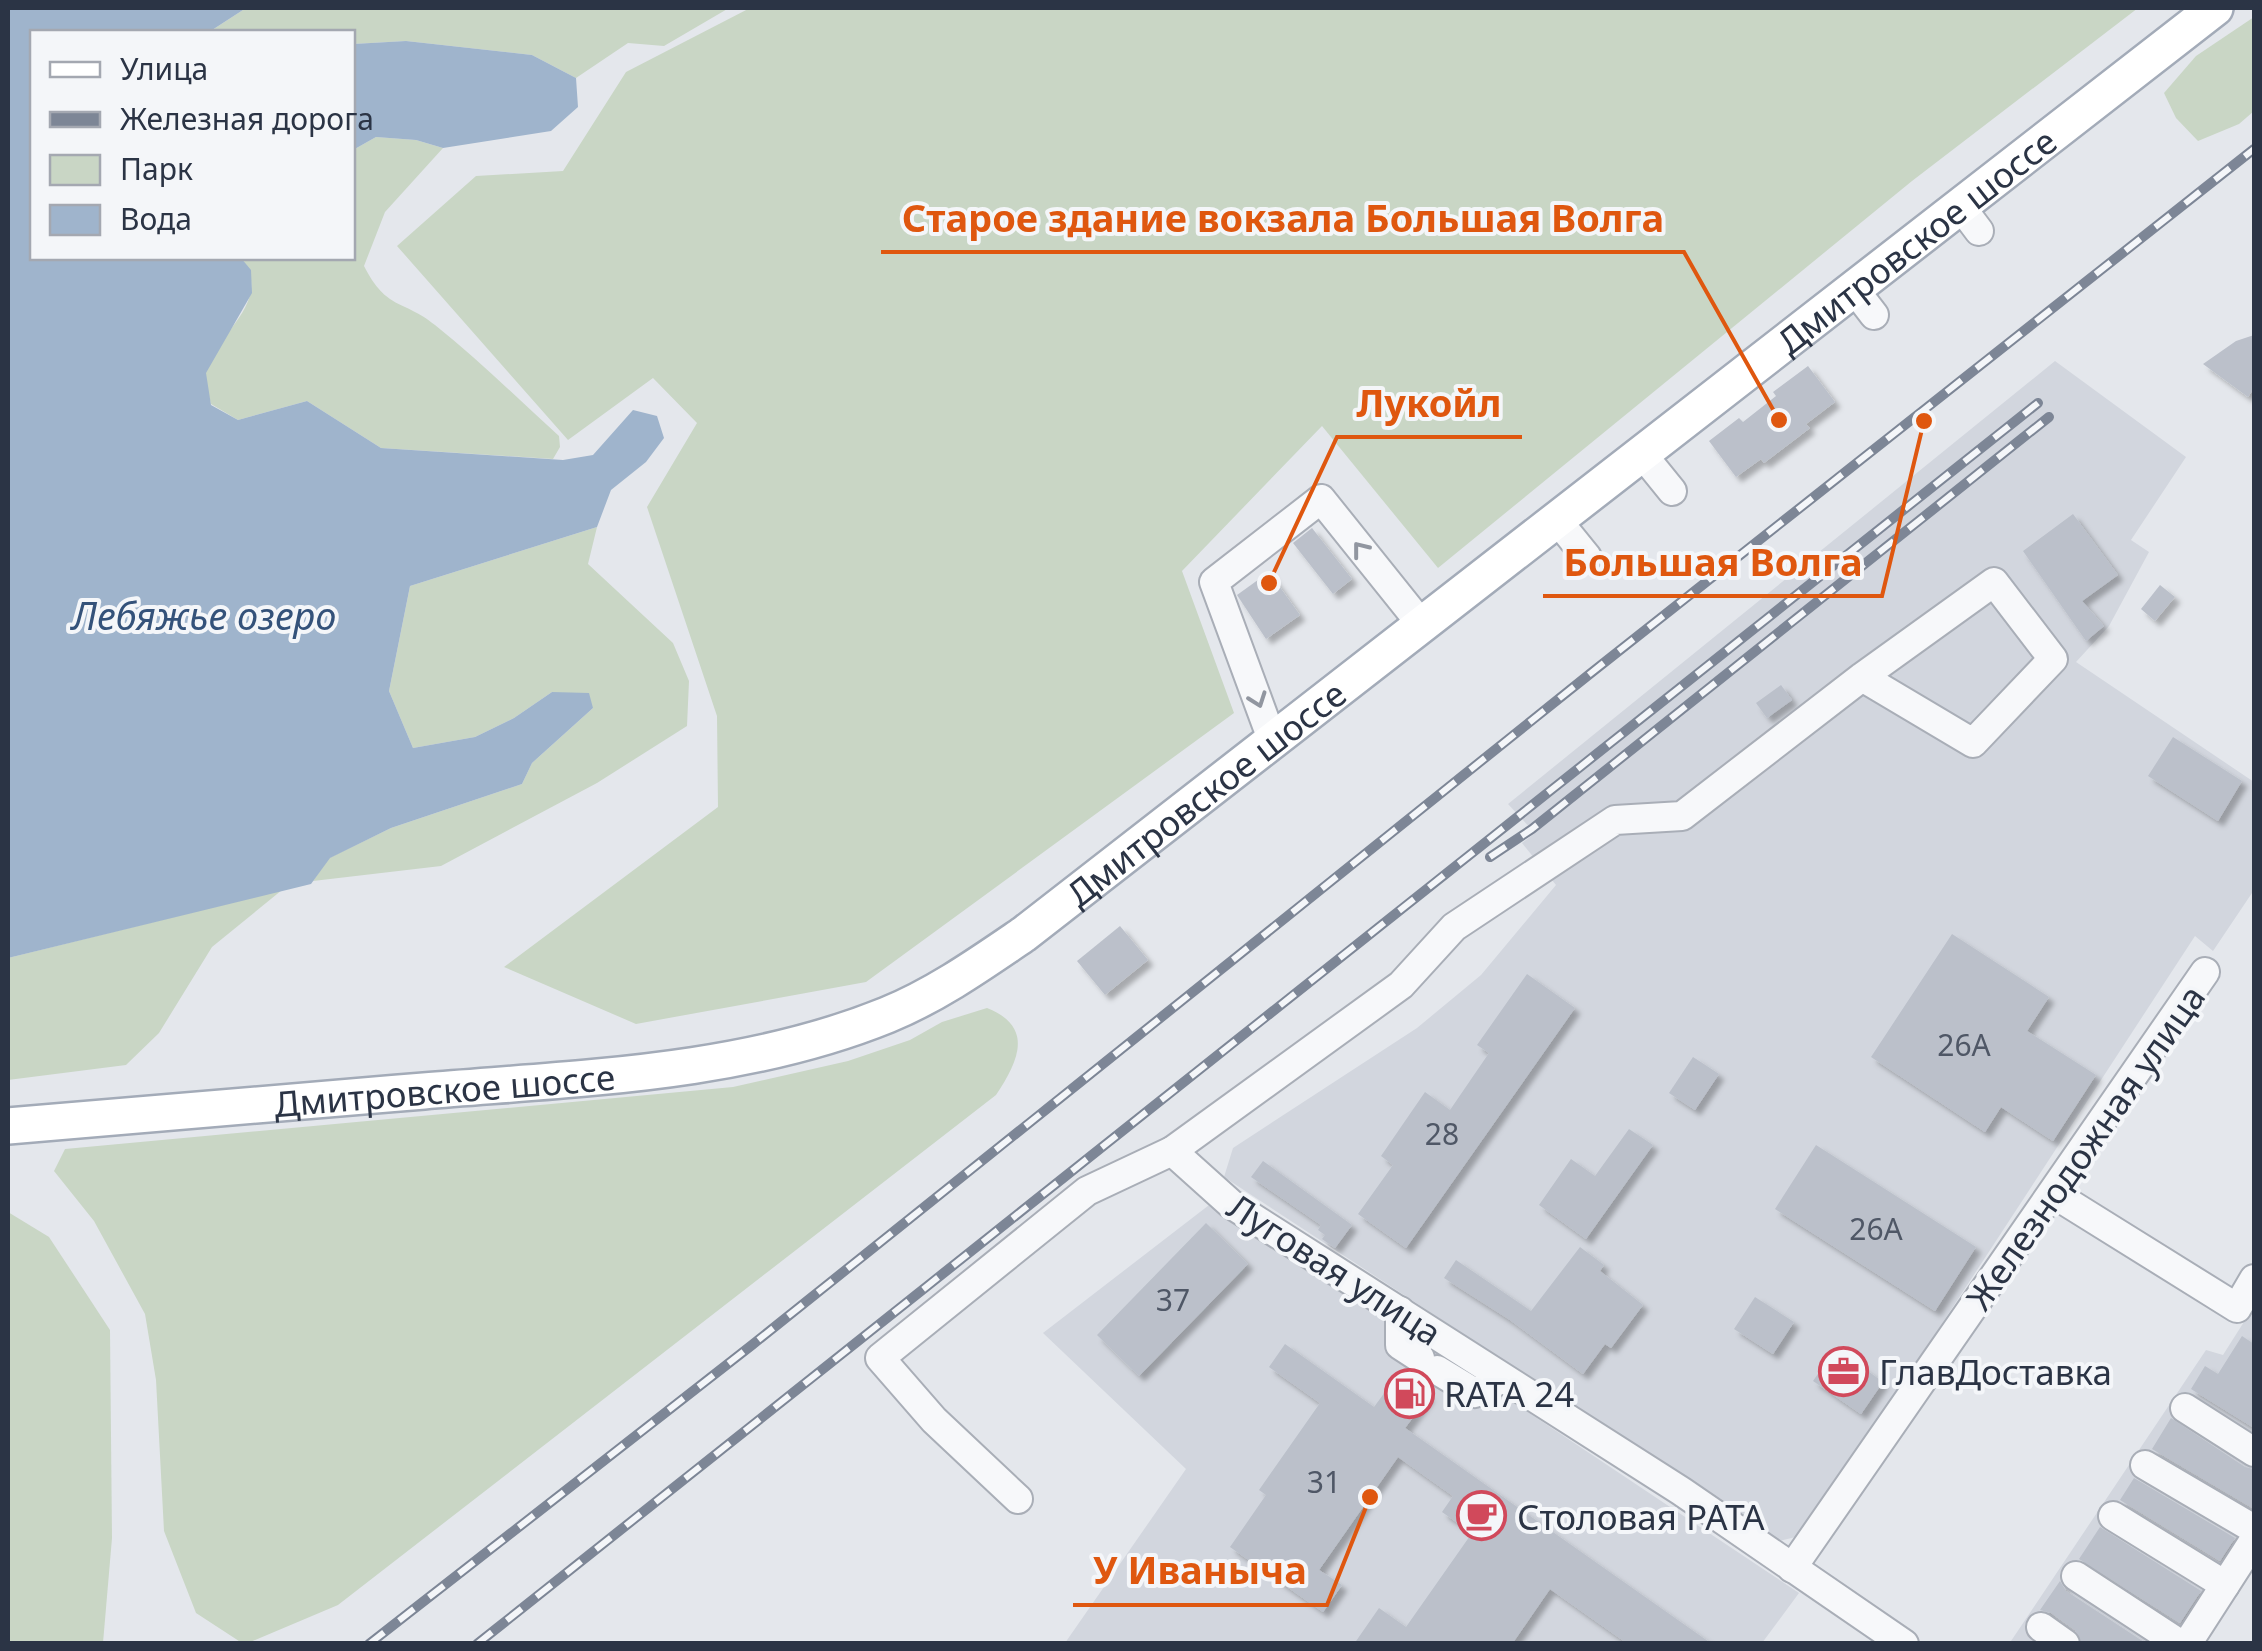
<svg xmlns="http://www.w3.org/2000/svg" width="2262" height="1651" font-family="'Noto Sans',sans-serif">
<defs>
<filter id="shadow"><feDropShadow dx="5.5" dy="5.5" stdDeviation="2.5" flood-color="#0004"/></filter>
</defs>
<rect width="100%" height="100%" fill="#e4e7ec"/>
<g fill="#d2d6de">
<path d="M2055,361L2186,457L2131,540L2149,552L2109,626L2076,662L2254,782V890L2213,951L2195,936L1804,1535L1779,1541L1224,1177L1233,1148L1417,1028L1481,975L1556,885L1522,843L1535,833L1508,804Z"/>
<path d="M1213,1202L1799,1593L1762,1643H1065L1186,1469L1043,1333Z"/>
<path d="M2254,1306V1551L2194,1643L2009,1644L2206,1350L2223,1355Z"/>
</g>
<g fill="#c9d6c5">
<path d="M246,8H729L664,46L628,43L576,78L532,55L406,41L353,44L352,32H209Z"/>
<path d="M750,8H2138L1912,181L1438,568L1322,426L1182,571L1234,713L866,982L636,1024L504,967L718,807L717,716L647,507L697,423L653,378L568,440L397,246L476,176L563,171L626,72Z"/>
<path d="M2254,17V111L2239,124L2198,141L2176,118L2164,93L2196,56Z"/>
<path d="M376,137L416,140L443,148L385,212L364,266C387,311 403,299 435,325C478,359 518,399 559,436L560,447L553,459L381,448L307,401L238,420L211,404C209,395 204,381 206,372C215,333 275,302 241,258H352L353,150Z"/>
<path d="M597,527L588,564L673,643L689,681L687,726L597,783L441,866L313,881L329,858L391,828L522,784L532,763L593,708L552,692L514,718L475,737L413,748L389,691L410,586Z"/>
<path d="M282,890L212,947L159,1033L126,1065L8,1080V958Z"/>
<path d="M987,1008C1035,1027 1018,1062 996,1095L338,1605L248,1643H242L196,1613L164,1531L156,1380L145,1314L94,1221L54,1171L65,1149L733,1087L848,1061L910,1040L942,1022Z"/>
<path d="M8,1212L49,1237L110,1330L112,1538L103,1643H8Z"/>
</g>
<g fill="#9fb4cc">
<path d="M8,8H246L209,32H32V258H241L251,270L252,293L206,373L211,405L238,420L307,401L381,448L563,460L593,455L633,410L657,416L664,438L646,462L611,490L597,527L410,586L389,691L413,748L475,737L514,718L552,692L589,693L593,708L532,763L522,784L391,828L330,858L311,884L8,958Z"/>
<path d="M406,41L532,55L576,78L578,107L551,131L443,148L416,140L376,137L353,150V44Z"/>
</g>
<g fill="#bbc0ca" filter="url(#shadow)">
<path d="M2254,335V388L2248,397L2203,364L2236,341Z"/>
<path d="M1808,366L1835,402L1806,424L1810,428L1764,463L1761,459L1736,477L1709,441L1739,418L1743,422L1776,396L1773,392Z"/>
<path d="M2073,514L2118,575L2082,601L2104,626L2086,641L2023,551Z"/>
<path d="M1312,528L1352,579L1333,594L1293,543Z"/>
<path d="M1269,572L1300,615L1266,639L1237,595Z"/>
<path d="M2160,585L2175,597L2155,621L2141,609Z"/>
<path d="M1781,685L1792,700L1767,718L1756,703Z"/>
<path d="M2173,737L2242,781L2218,821L2148,776Z"/>
<path d="M1120,926L1148,960L1105,995L1077,961Z"/>
<path d="M1952,934L2049,997L2027,1031L2096,1075L2053,1141L2001,1107L1985,1132L1871,1057Z"/>
<path d="M1527,974L1575,1008L1406,1248L1358,1214L1393,1165L1381,1156L1425,1092L1450,1110L1489,1053L1477,1045Z"/>
<path d="M1693,1057L1719,1074L1695,1110L1669,1093Z"/>
<path d="M1629,1129L1653,1145L1586,1239L1539,1205L1571,1159L1595,1176Z"/>
<path d="M1816,1145L1976,1247L1935,1311L1775,1209Z"/>
<path d="M1263,1161L1352,1225L1335,1248L1322,1239L1325,1235L1318,1230L1321,1225L1251,1177Z"/>
<path d="M1206,1223L1248,1264L1139,1376L1097,1335Z"/>
<path d="M1580,1247L1604,1265L1600,1271L1643,1305L1611,1348L1605,1344L1583,1374L1510,1320L1444,1278L1456,1260L1531,1311Z"/>
<path d="M1755,1297L1794,1322L1773,1354L1734,1329Z"/>
<path d="M2242,1336L2254,1344V1428L2191,1389L2205,1366L2218,1374Z"/>
<path d="M1285,1344L1374,1407L1399,1373L1405,1378L1410,1372L1421,1375L1426,1384L1422,1390L1429,1396L1405,1428L1712,1644H1628L1550,1589L1512,1644H1354L1379,1608L1406,1627L1472,1533L1442,1512L1453,1496L1398,1457L1319,1570L1342,1585L1323,1612L1230,1547L1266,1495L1259,1490L1320,1403L1269,1367Z"/>
<path d="M1836,1348L1883,1382L1861,1414L1813,1381Z"/>
<path d="M2171,1418L2245,1467L2254,1469V1509L2152,1449Z"/>
<path d="M2134,1478L2235,1538L2220,1561L2120,1500Z"/>
<path d="M2100,1527L2201,1591L2180,1623L2079,1559Z"/>
<path d="M2060,1581L2066,1591L2147,1644H2082L2075,1630L2051,1613L2040,1610Z"/>
</g>
<g fill="none" stroke-linecap="round" stroke-linejoin="round">
<defs>
<g id="minor">
<path d="M1961,207L1979,231"/>
<path d="M1854,289L1874,315"/>
<path d="M1642,454L1672,491"/>
<path d="M1557,520L1587,557"/>
<path d="M1273,742L1214,582L1321,499L1422,625"/>
<path d="M1172,1151L1231,1204L1681,1491L1904,1644"/>
<path d="M2054,1194L2237,1308L2254,1279"/>
<path d="M1400,1311V1345L1420,1358"/>
<path d="M1437,1370L1475,1393L1501,1379"/>
<path d="M2185,1408L2254,1452"/>
<path d="M2145,1465L2254,1529"/>
<path d="M1018,1499L934,1420L880,1358L1087,1191L1172,1151L1401,985L1454,927L1615,820L1682,816L1862,677L1994,582L2053,659L1973,743L1862,677"/>
<path d="M2113,1516L2225,1585"/>
<path d="M1792,1568L2205,972"/>
<path d="M2076,1576L2180,1644"/>
<path d="M2041,1627L2065,1644"/>
<path d="M2187,1644L2254,1540"/>
</g>
<g id="major">
<path id="s1" d="M8,1126C146,1114 285,1102 424,1091C578,1078 742,1074 887,1015C936,995 980,964 1024,934L2215,8"/>
</g>
</defs>
<use href="#minor" stroke="#a9aeb7" stroke-width="32"/>
<use href="#major" stroke="#a3abb8" stroke-width="40"/>
<use href="#minor" stroke="#f7f8fa" stroke-width="28"/>
<use href="#major" stroke="#fff" stroke-width="35"/>
<defs>
<g id="rail">
<path d="M1490,857L1532,829L2049,417"/>
<path d="M369,1644L752,1345L1591,673L2254,149"/>
<path d="M477,1644L2038,403"/>
</g>
</defs>
<use href="#rail" stroke="#7d8696" stroke-width="10"/>
<use href="#rail" stroke="#f4f6f9" stroke-width="6" stroke-dasharray="19" stroke-linecap="butt"/>
</g>
<defs><path id="oneway-chevron" d="M-2-3.5L2.5 0L-2 3.5" fill="none" stroke-width="1.6" stroke-linecap="round" stroke-linejoin="round" transform="scale(2.5)"/></defs>
<g stroke="#9196a0">
<use href="#oneway-chevron" transform="translate(1360 549) rotate(-128)"/>
<use href="#oneway-chevron" transform="translate(1258 700) rotate(70)"/>
</g>
<defs>
<symbol id="office-ring" viewBox="-11 -11 22 22"><circle r="9.5" fill="#f4f6f9" stroke="#d1495b" stroke-width="1.5"/><path d="M-6-3h4V-5.5h4V-3h4V5H-6ZM-1-4.5V-3h2v-1.5ZM-6 0V1H6V0Z" fill="#d1495b"/></symbol>
<symbol id="fuel-ring" viewBox="-11 -11 22 22"><circle r="9.5" fill="#f4f6f9" stroke="#d1495b" stroke-width="1.5"/><path d="M-5.5-6h7V0h2V4h1.3V-2.5L3-4.5l.8-.8L6-3V5H2.5V1h-1V6h-7ZM-4.2-4.7v3.2H.2V-4.7Z" fill="#d1495b"/></symbol>
<symbol id="cafe-ring" viewBox="-11 -11 22 22"><circle r="9.5" fill="#f4f6f9" stroke="#d1495b" stroke-width="1.5"/><path d="M-5.5-4.5H6V0H3Q3 3.5 0 3.5H-2.5Q-5.5 3.5-5.5 0ZM3-3.2v2h1.7v-2ZM-6 4.5H4V6H-6Z" fill="#d1495b"/></symbol>
</defs>
<g fill-rule="evenodd">
<use href="#office-ring" x="1816" y="1344" width="55" height="55"/>
<use href="#fuel-ring" x="1382" y="1366" width="55" height="55"/>
<use href="#cafe-ring" x="1454" y="1488" width="55" height="55"/>
</g>
<g text-anchor="middle" dominant-baseline="central" stroke-width="8" stroke-linejoin="round" paint-order="stroke">
<g font-size="30" fill="#4f5766">
<text x="1964" y="1044">26А</text>
<text x="1442" y="1133">28</text>
<text x="1876" y="1228">26А</text>
<text x="1173" y="1299">37</text>
<text x="1324" y="1481">31</text>
</g>
<g font-size="35" fill="#2b3445" stroke="#f4f6f9">
<text stroke="none"><textPath href="#s1" startOffset="2178">Дмитровское шоссе</textPath></text>
<text stroke="none"><textPath href="#s1" startOffset="1278">Дмитровское шоссе</textPath></text>
<text stroke="none"><textPath href="#s1" startOffset="438">Дмитровское шоссе</textPath></text>
<text transform="translate(2085 1147) rotate(-55)">Железнодожная улица</text>
<text transform="translate(1335 1269) rotate(33)">Луговая улица</text>
</g>
<g font-size="35" fill="#2b3445" stroke="#f4f6f9" text-anchor="start">
<text x="1879" y="1371">ГлавДоставка</text>
<text x="1444" y="1393">RATA 24</text>
<text x="1517" y="1516">Столовая РАТА</text>
</g>
<g font-size="38" font-style="italic" fill="#34527a" stroke="#f4f6f9">
<text x="204" y="615">Лебяжье озеро</text>
</g>
</g>
<path fill="none" stroke="#df570f" stroke-width="4" d="M1779 420L1684 252H881M1269 583L1337 437H1522M1924 421L1882 596H1543M1370 1497L1327 1605H1073"/>
<g fill="#df570f" stroke="#f4f6f9" stroke-width="4">
<circle cx="1779" cy="420" r="10"/>
<circle cx="1269" cy="583" r="10"/>
<circle cx="1924" cy="421" r="10"/>
<circle cx="1370" cy="1497" r="10"/>
</g>
<g font-size="38" text-anchor="middle" font-weight="bold" fill="#df570f" stroke="#f4f6f9" stroke-width="8" stroke-linejoin="round" paint-order="stroke">
<text x="1283" y="232">Старое здание вокзала Большая Волга</text>
<text x="1429" y="417">Лукойл</text>
<text x="1713" y="576">Большая Волга</text>
<text x="1200" y="1584">У Иваныча</text>
</g>
<rect width="2262" height="1651" fill="none" stroke="#2b3445" stroke-width="20"/>
<rect x="30" y="30" width="325" height="230" fill="#f4f6f9" stroke="#a4a8b1" stroke-width="2.5"/>
<rect x="50" y="62" width="50" height="15" fill="#ffffff" stroke="#a4a8b1" stroke-width="2.5"/>
<text x="120" y="80" font-size="30" fill="#2b3445">Улица</text>
<rect x="50" y="112" width="50" height="15" fill="#7d8696" stroke="#a4a8b1" stroke-width="2.5"/>
<text x="120" y="130" font-size="30" fill="#2b3445">Железная дорога</text>
<rect x="50" y="155" width="50" height="30" fill="#c9d6c5" stroke="#a4a8b1" stroke-width="2.5"/>
<text x="120" y="180" font-size="30" fill="#2b3445">Парк</text>
<rect x="50" y="205" width="50" height="30" fill="#9fb4cc" stroke="#a4a8b1" stroke-width="2.5"/>
<text x="120" y="230" font-size="30" fill="#2b3445">Вода</text>
</svg>
